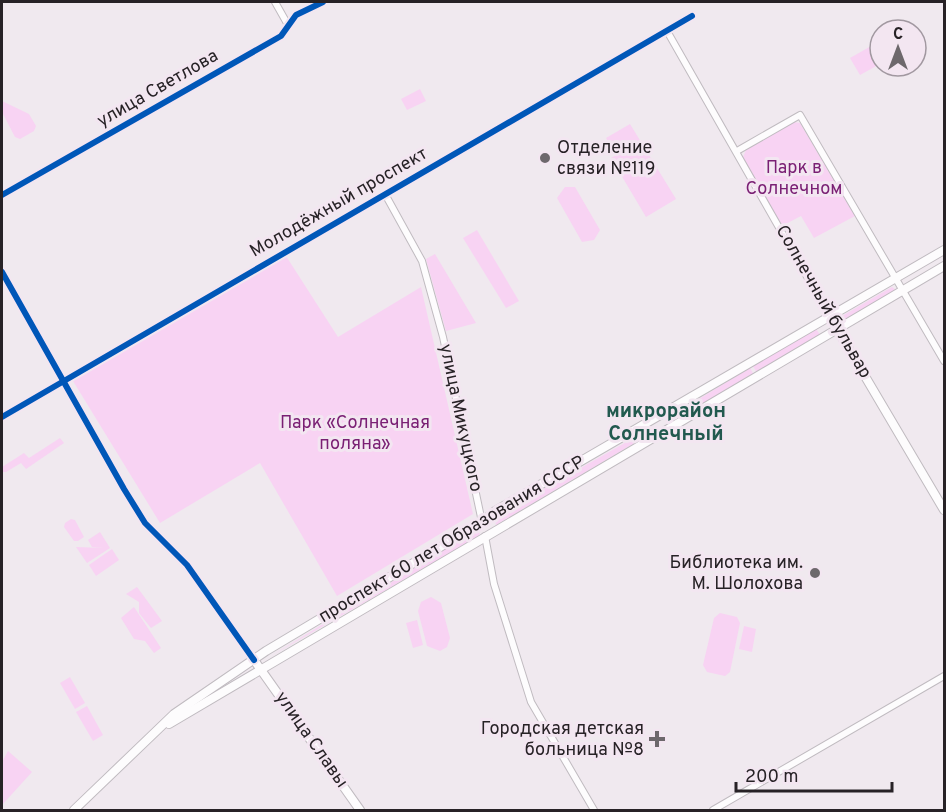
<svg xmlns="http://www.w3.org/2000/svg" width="946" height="812" font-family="Overpass,sans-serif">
<rect width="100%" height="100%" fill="#f0e9ef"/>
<g fill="#f8d3f3">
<path d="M880,41V64L860,75L850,58Z"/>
<path d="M420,89L426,101L407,110L401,99Z"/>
<path d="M2,101L29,114L36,126L34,131L20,139L15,137L2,112Z"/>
<path d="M793,122L800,123L855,216L814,238L801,216L782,226L743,157L746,150Z"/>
<path d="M630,124L676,199L646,217L611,158L616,155L606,138Z"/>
<path d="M565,187H575L600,230L594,240L582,242L557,198Z"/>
<path d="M477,230L519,301L506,308L463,238Z"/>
<path d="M435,254L476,323L446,331L426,259Z"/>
<path d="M286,256L338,337L421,287L473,514L337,596L260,463L160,523L73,381Z"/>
<path d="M892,287L896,290L843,322L841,320L842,316Z"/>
<path d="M816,329L821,336L757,373L753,366Z"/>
<path d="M750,368L754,375L673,421L671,416Z"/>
<path d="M637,436L638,441L496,525L494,518L496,516Z"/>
<path d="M60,438L64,443L26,469L21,463L6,472H2V467L24,453L29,458Z"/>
<path d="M71,519L75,520L84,537L78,541H74L64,527L65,523Z"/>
<path d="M475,531L480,533L478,537L271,656Z"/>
<path d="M100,532L110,548L87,563L76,547L104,548L92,547L88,540Z"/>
<path d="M112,549L119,560L96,576L89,565Z"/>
<path d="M137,587L162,621L151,628L139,613V602L126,594Z"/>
<path d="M431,597L441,603L450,638L447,647L440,651L427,646L418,611L421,602Z"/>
<path d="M134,607L161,648L154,653L145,641L134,639L121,618Z"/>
<path d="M720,613L737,617L740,623L730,672L725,676L707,672L703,665L714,618Z"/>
<path d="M417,620L423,645L413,648L406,623Z"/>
<path d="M744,626L756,629L752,652L739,649Z"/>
<path d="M70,677L85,703L75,709L60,683Z"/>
<path d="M87,706L103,735L93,741L76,712Z"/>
<path d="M8,751L32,772L2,805V762Z"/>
</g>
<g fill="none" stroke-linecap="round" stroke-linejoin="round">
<defs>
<g id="minor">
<path d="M275,2L288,25"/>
<path d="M667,31L830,317"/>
<path d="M737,151L800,115L944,361"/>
<path d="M385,194L422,261L443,337L482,522"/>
<path d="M2,195L281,36L296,15L323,2"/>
<path d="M2,272L124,489L145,523L187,565L254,660"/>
<path d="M2,417L692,16"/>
<path d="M485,536L494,584L531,702L594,810"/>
<path d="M713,810L944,676"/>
</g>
<g id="major">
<path d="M830,317L944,510"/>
<path d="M254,660L360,810"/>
<path d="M169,724L944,266"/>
<path d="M74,810L174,714L266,651L482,522L495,511L944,250"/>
</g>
</defs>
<use href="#minor" stroke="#c0bbc0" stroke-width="8"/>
<use href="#major" stroke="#c0bbc0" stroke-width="10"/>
<use href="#minor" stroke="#fdfcfd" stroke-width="6"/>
<use href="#major" stroke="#fdfcfd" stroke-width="8"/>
<defs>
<g id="cycleway">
<path d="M2,195L281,36L296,15L323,2"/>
<path d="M2,272L124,489L145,523L187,565L254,660"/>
<path d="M2,417L692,16"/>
</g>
</defs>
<use href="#cycleway" stroke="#f3e6f1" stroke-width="10"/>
<use href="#cycleway" stroke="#0057b8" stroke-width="6"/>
</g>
<g fill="#6d686c" stroke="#f3e6f1" stroke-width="2">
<circle cx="545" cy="158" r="6"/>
<circle cx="815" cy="573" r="6"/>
<path d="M654 730h6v6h6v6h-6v6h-6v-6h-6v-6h6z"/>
</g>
<g text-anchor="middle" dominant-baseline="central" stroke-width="6" stroke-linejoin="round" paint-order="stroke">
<g font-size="18" fill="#272226" stroke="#f3e6f1">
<text transform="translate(158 89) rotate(-30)">улица Светлова</text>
<text transform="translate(339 203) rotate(-30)">Молодёжный проспект</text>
<text transform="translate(823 302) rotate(60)">Солнечный бульвар</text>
<text transform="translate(460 418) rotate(78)">улица Микуцкого</text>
<text transform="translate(452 540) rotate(-31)">проспект 60 лет Образования СССР</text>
<text transform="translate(311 740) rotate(55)">улица Славы</text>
</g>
<g font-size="18" fill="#272226" stroke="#f3e6f1" text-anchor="end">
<text x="557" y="148" text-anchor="start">Отделение<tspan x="557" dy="21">связи №119</tspan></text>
<text x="803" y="563">Библиотека им.<tspan x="803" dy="21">М. Шолохова</tspan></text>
<text x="644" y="729">Городская детская<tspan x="644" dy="21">больница №8</tspan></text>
</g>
<g font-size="18" fill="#7a2074" stroke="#f3e6f1">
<text x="794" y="168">Парк в<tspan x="794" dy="21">Солнечном</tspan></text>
<text x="355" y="423">Парк «Солнечная<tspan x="355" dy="21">поляна»</tspan></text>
</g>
<g font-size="20" font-weight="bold" fill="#22594f" stroke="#f3e6f1">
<text x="666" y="412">микрорайон<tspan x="666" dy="23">Солнечный</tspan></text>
</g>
</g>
<rect width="946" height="812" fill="none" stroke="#272226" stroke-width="6"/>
<g transform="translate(898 48)"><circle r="28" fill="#f3e6f1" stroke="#a198a0" stroke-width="1.5"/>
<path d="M0-4.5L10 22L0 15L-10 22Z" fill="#6d686c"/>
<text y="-9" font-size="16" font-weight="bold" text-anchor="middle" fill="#272226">С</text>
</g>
<path d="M736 782v9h156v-9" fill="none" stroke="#272226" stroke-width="3"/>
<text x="745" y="782" font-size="18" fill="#272226" stroke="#f3e6f1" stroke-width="4.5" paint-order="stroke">200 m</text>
</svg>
